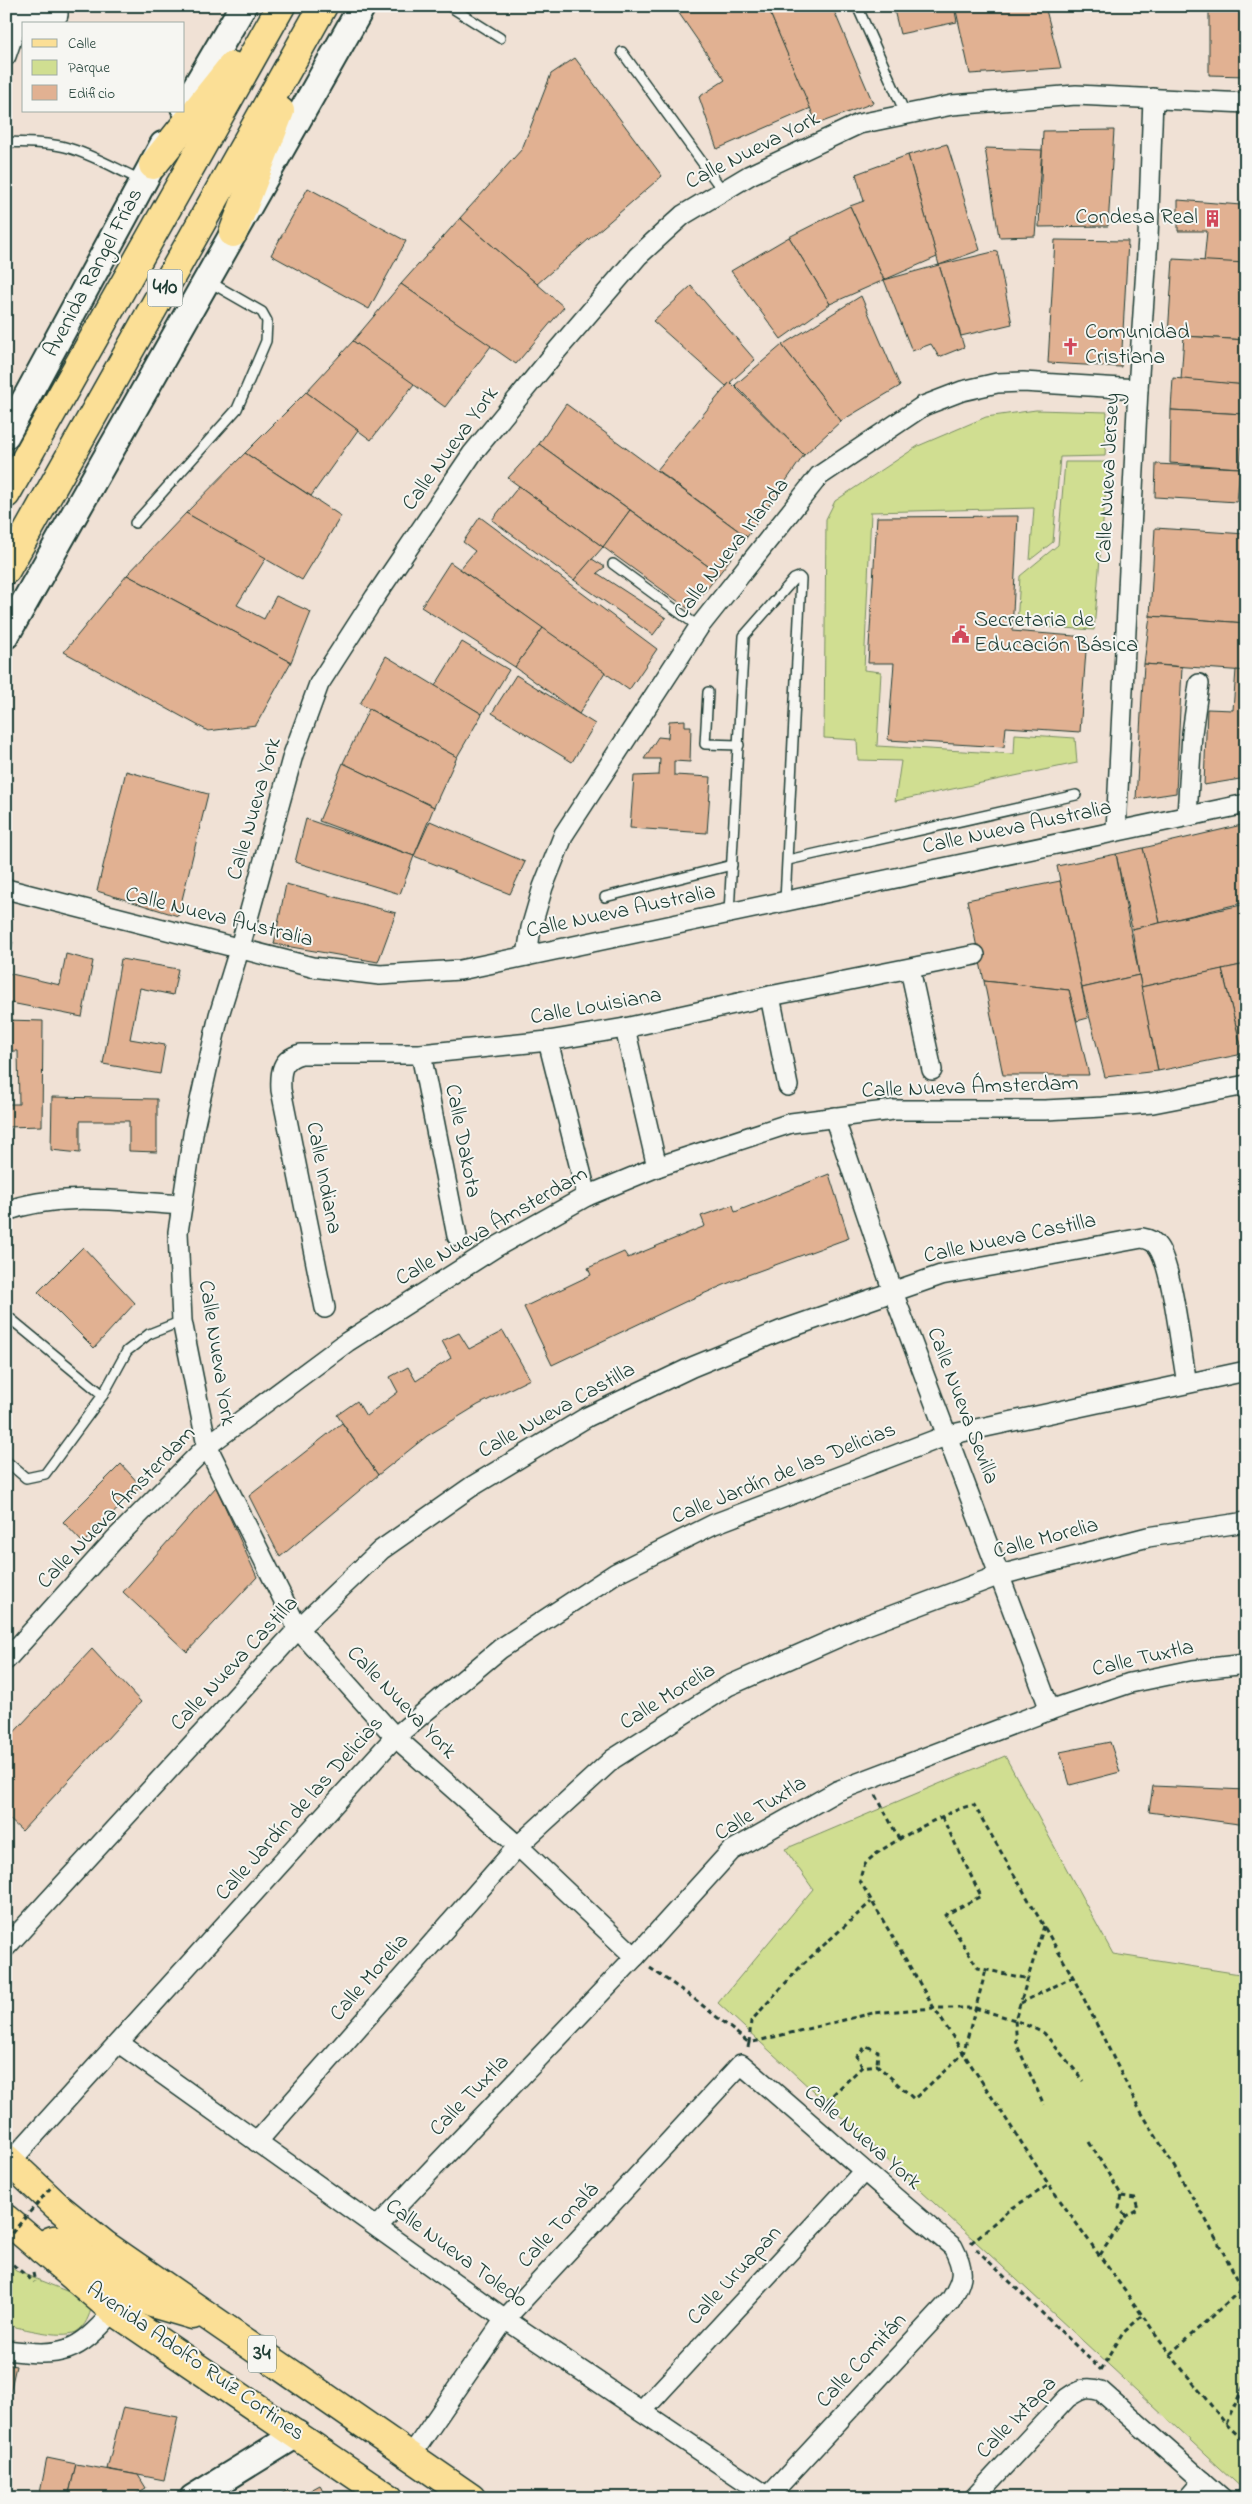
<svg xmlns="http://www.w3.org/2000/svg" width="1252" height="2504" font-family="'Indie Flower',sans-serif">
<rect width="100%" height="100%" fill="#f0e1d5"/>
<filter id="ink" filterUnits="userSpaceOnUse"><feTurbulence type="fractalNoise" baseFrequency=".02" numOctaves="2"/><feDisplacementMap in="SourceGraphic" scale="10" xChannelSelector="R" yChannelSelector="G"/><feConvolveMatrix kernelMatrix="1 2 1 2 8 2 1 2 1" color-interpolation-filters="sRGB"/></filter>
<g filter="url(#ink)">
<g fill="#d0de91" stroke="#788e62">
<path d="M1036,410L1107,412L1105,456L1060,457L1053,542L1030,560L1034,508L871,512L864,670L881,672L877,746L1014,754L1015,734L1075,738L1077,763L895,801L901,761L858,760L857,740L824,738L826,519L835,501L918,446L986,417Z"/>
<path d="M1065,462H1108L1094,630L1017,625L1020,576L1058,545Z"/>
<path d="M1005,1756L1113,1954L1246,1975V2492L718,2003L813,1889L785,1849Z"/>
<path d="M6,2263L16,2271L69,2292L92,2306C89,2316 86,2326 76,2332C61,2339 22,2328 6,2325Z"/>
</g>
<g fill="#e1b192" stroke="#1f3d34">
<path d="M674,6H767L811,108L717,149L699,97L725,80Z"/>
<path d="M767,6H832L873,103L817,124Z"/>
<path d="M893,6H954L957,22L900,34Z"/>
<path d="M955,6H1045L1061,68L970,74Z"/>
<path d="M1209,6H1246V76L1209,75Z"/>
<path d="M575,58L662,176L537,284L460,218L522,149L551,74Z"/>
<path d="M1114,130L1108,226L1039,227L1043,131Z"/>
<path d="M947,144L980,250L939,265L908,155Z"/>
<path d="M985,148L1042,150L1035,236L999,237Z"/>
<path d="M908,155L937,257L884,280L850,206L864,201L856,174Z"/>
<path d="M1246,157V264L1204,262L1207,231H1178V200L1241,205Z"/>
<path d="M308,188L406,241L369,309L271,255Z"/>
<path d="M850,206L884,280L830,304L789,237Z"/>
<path d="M460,218L564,307L516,364L401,284Z"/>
<path d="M789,237L830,304L781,339L731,271Z"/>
<path d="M1055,240L1128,241L1121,367L1048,363Z"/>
<path d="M997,251L1012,324L961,336L939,265Z"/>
<path d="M1173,259L1246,263V340L1168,335Z"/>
<path d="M939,265L964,347L939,357L931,344L912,351L884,280Z"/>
<path d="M401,284L491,346L445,407L353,341Z"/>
<path d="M691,286L755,360L726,386L653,321Z"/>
<path d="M861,296L900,386L841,421L782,345Z"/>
<path d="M1184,336L1246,340V385L1181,380Z"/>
<path d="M353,341L414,384L371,440L306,392Z"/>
<path d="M782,345L841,421L804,455L735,385Z"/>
<path d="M1173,378L1246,385L1244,414L1171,410Z"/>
<path d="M730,382L804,455L747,537L657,470Z"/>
<path d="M1246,385V424H1243Z"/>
<path d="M306,392L358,430L311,496L245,453Z"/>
<path d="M566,404L747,537L719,574L539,444Z"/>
<path d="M1171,410L1244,414L1240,468L1170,463Z"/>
<path d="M539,444L630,510L603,547L508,478Z"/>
<path d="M245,453L341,516L302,580L186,513Z"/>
<path d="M1156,464L1240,468L1237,502L1155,497Z"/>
<path d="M519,486L603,547L574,580L492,520Z"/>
<path d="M630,510L719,574L690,610L603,547Z"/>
<path d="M186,513L266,558L237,605L264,619L276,596L311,612L291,662L127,575Z"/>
<path d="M1018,516L1012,631L1087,637L1080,732L1006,727L1004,747L888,740L894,663H868L877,517Z"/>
<path d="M480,517L657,649L629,690L460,569L475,551L463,542Z"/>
<path d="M1155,528L1246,534V623L1150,616Z"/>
<path d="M592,559L605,567L597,573L666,618L653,635L574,580Z"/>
<path d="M450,562L543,628L515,667L421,607Z"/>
<path d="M127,575L291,662L256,725L208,731L64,652Z"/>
<path d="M1150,616L1246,623V671L1144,664Z"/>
<path d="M543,628L605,672L579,714L515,667Z"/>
<path d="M462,642L509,670L482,714L435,686Z"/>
<path d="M386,656L482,714L457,757L360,704Z"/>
<path d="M1144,664L1182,667L1176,793L1136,799Z"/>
<path d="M1236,670L1246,671V778L1204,785L1207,709L1233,710Z"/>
<path d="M516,675L595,724L572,762L492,713Z"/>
<path d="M369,709L457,757L434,807L343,763Z"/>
<path d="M685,720V726H691L690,762L674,761V775L711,777L707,833L630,828L634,776L659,775L660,759H644L658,737L668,738L669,721Z"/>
<path d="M343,763L434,807L414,856L319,821Z"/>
<path d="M126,771L208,794L178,916L97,891Z"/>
<path d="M306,819L414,856L400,894L295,862Z"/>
<path d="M430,821L525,862L510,894L414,856Z"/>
<path d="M1246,824V902L1160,923L1143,848Z"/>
<path d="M1143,848L1160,923L1132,929L1116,854Z"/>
<path d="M1116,854L1139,975L1082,988L1057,866Z"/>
<path d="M1060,881L1088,1018L1077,1021L1069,990L984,981L967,900Z"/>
<path d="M286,884L396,913L378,962L274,944Z"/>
<path d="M1246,904V964L1141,987L1132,929Z"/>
<path d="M6,940L13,942L7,973L60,985L66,954L93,961L82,1017L6,1002Z"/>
<path d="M121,959L178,969L173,995L140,988L130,1039L165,1045L160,1074L103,1064Z"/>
<path d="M1246,964V1054H1243L1222,969Z"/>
<path d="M1222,969L1243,1054L1158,1071L1141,987Z"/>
<path d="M1139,975L1158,1071L1105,1077L1082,988Z"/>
<path d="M984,981L1069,990L1089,1075H1003Z"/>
<path d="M6,1020L43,1021L42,1126L6,1127V1104H19L18,1051H6Z"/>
<path d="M52,1097L157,1099V1152L129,1151V1121H80V1153L51,1150Z"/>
<path d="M829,1174L849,1238L745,1276L689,1300L552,1365L524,1307L591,1275L588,1268L624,1252L628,1258L705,1226L701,1216L733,1205L735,1212Z"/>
<path d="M83,1247L135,1303L94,1348L38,1292Z"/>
<path d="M503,1331L530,1379L478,1405L427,1436L378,1475L337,1415L357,1401L366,1416L398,1392L390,1377L408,1367L416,1381L451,1358L442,1341L459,1333L469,1349Z"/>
<path d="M342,1423L378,1475L280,1557L249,1496Z"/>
<path d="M121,1464L141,1486L83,1543L63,1522Z"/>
<path d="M216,1487L257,1577L187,1652L123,1592Z"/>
<path d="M92,1649L141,1702L22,1831L6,1816V1741Z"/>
<path d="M1110,1742L1120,1772L1070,1785L1060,1752Z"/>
<path d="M1153,1786L1246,1790V1825L1149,1812Z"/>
<path d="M6,2364L16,2366L6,2410Z"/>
<path d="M123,2407L178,2417L164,2480L107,2469Z"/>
<path d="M47,2458L76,2464L68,2498H39Z"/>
<path d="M76,2464L138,2475L146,2488L129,2498H68Z"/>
<path d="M320,2485L328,2498H296Z"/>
<path d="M288,2490L293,2498H274Z"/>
</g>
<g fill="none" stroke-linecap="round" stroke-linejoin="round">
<defs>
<g id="lane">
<path d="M449,6L500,38"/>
<path d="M857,6L906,115"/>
<path d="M622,52L723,191"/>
<path d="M6,142C26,143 46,142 65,147C92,154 116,169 141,180"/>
<path d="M135,523L237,409L266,341L267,321L262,312L208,281"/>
<path d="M613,564L699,627"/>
<path d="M708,692L705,744L739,745"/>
<path d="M788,860L1076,795"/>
<path d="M605,897L732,865"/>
<path d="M729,913L744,636L794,579L799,577L801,579L785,901"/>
<path d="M6,1315L103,1395"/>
<path d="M6,1461L26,1478L45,1474L103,1395L127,1351L149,1334L182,1321"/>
</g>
<g id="street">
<path d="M6,56L20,15H58V6"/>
<path d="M1187,816L1192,733L1199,684"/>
<path d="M1116,831L1138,389L1148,238L1153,98"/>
<path d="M6,889L312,967L380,975L460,970L1246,804"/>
<path d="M527,956L531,928L543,887L564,834L699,627L819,476L923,406L962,391L997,383L1023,382L1138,389"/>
<path d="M910,969L932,1070"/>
<path d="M770,996L788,1086"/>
<path d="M625,1028L657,1167"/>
<path d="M548,1041L587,1196"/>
<path d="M421,1054L457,1236"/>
<path d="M834,1117L893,1292L1050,1710"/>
<path d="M6,1211C61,1191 125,1202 182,1205"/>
<path d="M325,1308L281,1090C280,1072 281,1059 301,1054H421L548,1041L625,1028L770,996L975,955"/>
<path d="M6,1660L114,1540L207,1446L347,1342L496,1247L587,1196L657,1167L791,1123L893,1110H1045L1102,1107L1153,1103L1246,1085"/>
<path d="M6,1947L298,1629L381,1550L471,1487L587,1417L692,1367L780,1331L941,1275L1142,1238C1149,1239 1154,1241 1158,1247C1173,1269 1181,1353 1187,1383"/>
<path d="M635,1957L518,1846L395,1737L298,1629L207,1446L182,1321L178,1232L194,1128L219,1015L240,947L293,755L319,684L375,597L472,454L554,354L638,256L683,215L750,175L859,124L952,105L1076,95L1246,103"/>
<path d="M119,2043L505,2319L770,2498"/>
<path d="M257,2142L518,1846L613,1759L728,1686L864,1626L1000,1575L1148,1537L1246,1522"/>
<path d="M10,2162L395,1737L500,1649L616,1573L714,1524L948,1435L1246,1371"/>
<path d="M377,2227L635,1957L731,1851L837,1791L1050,1710L1130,1683L1193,1670L1246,1664"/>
<path d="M6,2350C63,2357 76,2354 114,2311"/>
<path d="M642,2411L863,2172"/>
<path d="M410,2457L505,2319L741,2064C812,2124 881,2187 953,2247C965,2270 964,2279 950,2301L768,2497"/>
<path d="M974,2498L1067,2398C1080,2389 1087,2386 1101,2391L1222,2498"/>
<path d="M1188,2498L1203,2481"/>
</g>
<g id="secondary">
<path d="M184,107L243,6"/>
<path d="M6,435L163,145"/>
<path d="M6,635L362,6"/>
<path d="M193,2498L297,2434"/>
</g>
<g id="primary">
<path d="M153,165L232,66"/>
<path d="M233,233L280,111"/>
<path d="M6,494L281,6"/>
<path d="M6,570L323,6"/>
<path d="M6,2158L57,2206L105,2245L471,2498"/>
<path d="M6,2219L114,2311L389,2498"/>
<path d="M42,2250C47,2243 50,2239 59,2240L129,2291L152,2303L193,2315"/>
</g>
</defs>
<use href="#lane" stroke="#1f3d34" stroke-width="12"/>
<use href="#street" stroke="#1f3d34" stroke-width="22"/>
<use href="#secondary" stroke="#1f3d34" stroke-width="30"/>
<use href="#primary" stroke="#1f3d34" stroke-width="31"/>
<g stroke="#1f3d34" stroke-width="3" stroke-dasharray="5 4" stroke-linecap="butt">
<path d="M876,1795L899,1839"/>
<path d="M942,1817L981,1896L945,1915L978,1968L1029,1979"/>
<path d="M1044,1926L1015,2020L1017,2045L1044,2105"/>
<path d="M650,1968L692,1997L749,2043"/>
<path d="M1021,2003L1073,1977"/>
<path d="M749,2043L751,2021L802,1965L871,1902"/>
<path d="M748,2047L749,2043L873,2013L934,2008H975L1015,2020L1044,2033L1084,2081"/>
<path d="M862,2067L857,2056L866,2046L878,2051L877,2065"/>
<path d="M820,2107L862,2067L877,2065L914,2099L963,2054L986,1970"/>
<path d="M1089,2142L1122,2196L1119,2208L1126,2216"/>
<path d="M971,2243L1009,2210L1049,2185"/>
<path d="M976,2249L1101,2370"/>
<path d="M1100,2255L1126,2216L1138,2209L1135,2198L1122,2196"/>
<path d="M6,2259L34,2282"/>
<path d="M33,2273L35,2282"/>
<path d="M1246,2295L1205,2218L1137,2105L1073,1977L974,1805C958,1805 876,1849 866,1863C862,1869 861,1875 860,1881L934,2008L1049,2185L1170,2354L1226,2424L1246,2381"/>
<path d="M1170,2354L1243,2288"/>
<path d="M1101,2370L1123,2333L1143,2315"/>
<path d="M1239,2396L1246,2400"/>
<path d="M1226,2424L1246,2443"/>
<path d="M1238,2492L1246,2487"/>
</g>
<use href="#lane" stroke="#f6f6f2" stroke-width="9"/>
<use href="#street" stroke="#f6f6f2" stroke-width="19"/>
<use href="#secondary" stroke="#f6f6f2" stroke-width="26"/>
<use href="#primary" stroke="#fbdf96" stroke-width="28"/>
<path stroke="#1f3d34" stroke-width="3" stroke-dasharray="5 4" stroke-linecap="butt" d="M6,2240L53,2185"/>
</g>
</g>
<defs>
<symbol id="building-bare" viewBox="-9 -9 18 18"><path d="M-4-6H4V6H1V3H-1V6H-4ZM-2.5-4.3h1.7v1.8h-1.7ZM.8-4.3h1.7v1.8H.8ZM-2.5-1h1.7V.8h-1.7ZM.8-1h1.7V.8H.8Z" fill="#d1495b" stroke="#f6f6f2" stroke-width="2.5" paint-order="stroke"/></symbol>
<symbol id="church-bare" viewBox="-9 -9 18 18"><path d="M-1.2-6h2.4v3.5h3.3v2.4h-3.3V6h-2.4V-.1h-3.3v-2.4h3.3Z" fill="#d1495b" stroke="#f6f6f2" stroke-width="2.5" paint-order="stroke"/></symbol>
<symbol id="civic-bare" viewBox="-9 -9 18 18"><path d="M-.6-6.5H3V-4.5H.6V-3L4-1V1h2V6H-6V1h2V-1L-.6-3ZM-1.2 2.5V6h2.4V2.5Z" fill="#d1495b" stroke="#f6f6f2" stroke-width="2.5" paint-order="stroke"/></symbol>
</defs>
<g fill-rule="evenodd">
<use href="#building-bare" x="1200" y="206" width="25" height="25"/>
<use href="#church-bare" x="1058" y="334" width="25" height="25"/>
<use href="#civic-bare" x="948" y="622" width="25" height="25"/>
</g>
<g text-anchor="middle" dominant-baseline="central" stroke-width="4" stroke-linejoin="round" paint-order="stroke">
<g fill="#f6f6f2" stroke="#60746d" stroke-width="1">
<rect x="147.5" y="269.5" width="35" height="37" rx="4"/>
<rect x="248" y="2335.5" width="28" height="37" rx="4"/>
</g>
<g font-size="21" font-weight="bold" fill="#1f3d34">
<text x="165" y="288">410</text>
<text x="262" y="2354">34</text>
</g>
<g font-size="22" fill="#1f3d34" stroke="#f6f6f2">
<text transform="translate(753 151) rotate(-27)">Calle Nueva York</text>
<text transform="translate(94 273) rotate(-62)">Avenida Rangel Frías</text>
<text transform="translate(451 449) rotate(-54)">Calle Nueva York</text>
<text transform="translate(1109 478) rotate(-87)">Calle Nueva Jersey</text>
<text transform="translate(732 549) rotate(-52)">Calle Nueva Irlanda</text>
<text transform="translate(255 809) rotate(-74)">Calle Nueva York</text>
<text transform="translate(1017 828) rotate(-12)">Calle Nueva Australia</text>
<text transform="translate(621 912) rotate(-12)">Calle Nueva Australia</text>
<text transform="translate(219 918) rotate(14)">Calle Nueva Australia</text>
<text transform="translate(596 1007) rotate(-10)">Calle Louisiana</text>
<text transform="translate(970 1088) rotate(-2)">Calle Nueva Ámsterdam</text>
<text transform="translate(462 1141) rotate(79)">Calle Dakota</text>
<text transform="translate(323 1178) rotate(79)">Calle Indiana</text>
<text transform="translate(492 1227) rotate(-30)">Calle Nueva Ámsterdam</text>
<text transform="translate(1010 1239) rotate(-12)">Calle Nueva Castilla</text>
<text transform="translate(216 1353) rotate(81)">Calle Nueva York</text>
<text transform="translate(962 1406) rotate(69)">Calle Nueva Sevilla</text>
<text transform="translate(557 1411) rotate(-29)">Calle Nueva Castilla</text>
<text transform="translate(784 1474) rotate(-22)">Calle Jardín de las Delicias</text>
<text transform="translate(117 1508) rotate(-46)">Calle Nueva Ámsterdam</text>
<text transform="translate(1046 1539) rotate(-15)">Calle Morelia</text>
<text transform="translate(1143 1659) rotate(-13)">Calle Tuxtla</text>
<text transform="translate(235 1664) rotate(-47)">Calle Nueva Castilla</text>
<text transform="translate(668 1697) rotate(-32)">Calle Morelia</text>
<text transform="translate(401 1703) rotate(46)">Calle Nueva York</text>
<text transform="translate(300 1809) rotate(-48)">Calle Jardín de las Delicias</text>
<text transform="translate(761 1809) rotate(-32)">Calle Tuxtla</text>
<text transform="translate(370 1978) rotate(-49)">Calle Morelia</text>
<text transform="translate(470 2096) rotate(-46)">Calle Tuxtla</text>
<text transform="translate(862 2138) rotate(41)">Calle Nueva York</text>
<text transform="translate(559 2226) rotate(-47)">Calle Tonalá</text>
<text transform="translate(456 2254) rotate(36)">Calle Nueva Toledo</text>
<text transform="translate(735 2276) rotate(-47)">Calle Uruapan</text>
<text transform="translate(862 2361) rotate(-47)">Calle Comitán</text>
<text transform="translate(195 2362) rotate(35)">Avenida Adolfo Ruíz Cortines</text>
<text transform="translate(1017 2418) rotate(-46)">Calle Ixtapa</text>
</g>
<g font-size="22" fill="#1f3d34" stroke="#f6f6f2" text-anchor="start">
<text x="1198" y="218" text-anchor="end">Condesa Real</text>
<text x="1085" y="333">Comunidad<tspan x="1085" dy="25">Cristiana</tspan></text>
<text x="974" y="621">Secretaria de<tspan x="974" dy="25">Educación Básica</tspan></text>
</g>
</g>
<rect width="1252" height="2504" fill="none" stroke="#f6f6f2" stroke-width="25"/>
<rect x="12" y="12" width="1227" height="2479" fill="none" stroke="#1f3d34" stroke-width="2" filter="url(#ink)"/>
<rect x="22" y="22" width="162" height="90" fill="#f6f6f2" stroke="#a0aca6"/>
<rect x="32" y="39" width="25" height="8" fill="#fbdf96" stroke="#a0aca6"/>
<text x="68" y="48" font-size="15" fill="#1f3d34">Calle</text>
<rect x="32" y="60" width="25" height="15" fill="#d0de91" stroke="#a0aca6"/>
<text x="68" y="72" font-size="15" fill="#1f3d34">Parque</text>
<rect x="32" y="85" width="25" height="15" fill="#e1b192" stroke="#a0aca6"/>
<text x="68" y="98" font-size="15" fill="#1f3d34">Edificio</text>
</svg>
